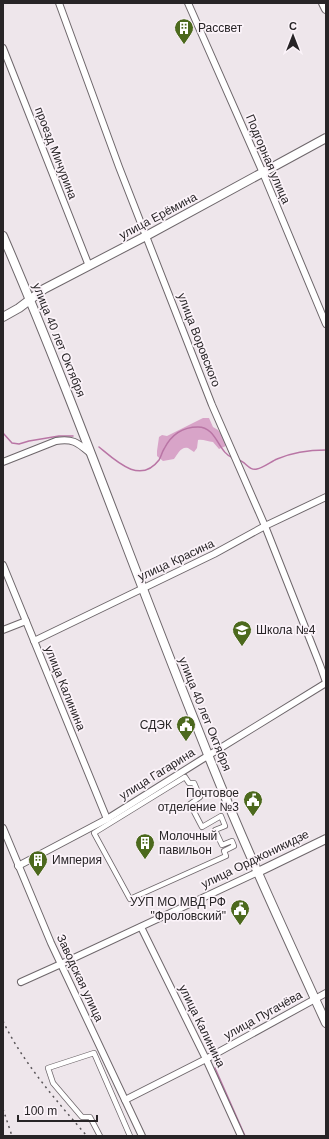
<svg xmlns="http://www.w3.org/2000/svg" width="329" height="1139" font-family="Helvetica,sans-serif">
<rect width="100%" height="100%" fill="#eee6eb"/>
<path fill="#d8a4c8" d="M203,418H209L213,427L218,430L223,437L226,446L219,449L213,442C208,442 203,439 198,440L197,448L194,452C192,451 190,449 188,448C181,446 177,455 174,459L163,461L157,456V451L159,437L162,435L167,436Z"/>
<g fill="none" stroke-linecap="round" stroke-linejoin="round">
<g stroke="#b975a5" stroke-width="1.5">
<path d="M3,433L12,443L19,444L29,441L59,436H73"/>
<path d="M99,447C116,461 140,485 159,460C161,457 162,452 164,449C171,435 182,427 198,427C217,427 218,453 233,458"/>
<path d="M239,460C246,462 249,471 257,469C263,468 272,461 277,459C291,453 310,450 326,450"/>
<path d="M215,1068L245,1136"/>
</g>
<defs>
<g id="pedestrian">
<path d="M185,777L189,783H194L200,797L190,804L202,827L221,816L225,826L215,830L222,845L232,841L234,846L224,851L226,856L130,899L94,833Z"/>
<path d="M100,1136L90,1117H82L53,1083L48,1068L94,1053L130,1136"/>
</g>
<g id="minor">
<path d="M59,3L119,167L212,405L265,526L320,665L326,682"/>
<path d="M188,3L263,173L326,324"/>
<path d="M3,48L89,266"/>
<path d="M3,462L56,441C73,438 78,443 90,453"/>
<path d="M3,565L107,819"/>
<path d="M3,630L26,621"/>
<path d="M34,641L214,554L265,526L326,497"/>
<path d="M3,828L51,943L142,1136"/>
<path d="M18,866L107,819L201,760L326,683"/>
<path d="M141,927L206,1059L241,1136"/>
<path d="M21,982L61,964L258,872"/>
<path d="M125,1100L206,1059L326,993"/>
</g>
<g id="tertiary">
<path d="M323,3L326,9"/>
<path d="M3,236C74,401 134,571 201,737C239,834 283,929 326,1023"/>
<path d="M3,317L19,308L44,289L146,236L326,138"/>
<path d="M258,872L326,839"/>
</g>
</defs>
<use href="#pedestrian" stroke="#6e676b" stroke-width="6"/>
<use href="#minor" stroke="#6e676b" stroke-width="8"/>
<use href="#tertiary" stroke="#6e676b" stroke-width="10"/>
<use href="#pedestrian" stroke="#fff" stroke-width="4.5"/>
<use href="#minor" stroke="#fff" stroke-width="6"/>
<use href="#tertiary" stroke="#fff" stroke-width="8"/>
<g stroke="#595558" stroke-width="1.5" stroke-dasharray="2 4" stroke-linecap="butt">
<path d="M3,1021C21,1060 58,1103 87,1136"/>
<path d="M3,1109L12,1136"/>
</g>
</g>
<defs>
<symbol id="building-pin" viewBox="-11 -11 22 30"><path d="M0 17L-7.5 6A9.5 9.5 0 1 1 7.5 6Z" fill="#4c691d" stroke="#fbf3f9"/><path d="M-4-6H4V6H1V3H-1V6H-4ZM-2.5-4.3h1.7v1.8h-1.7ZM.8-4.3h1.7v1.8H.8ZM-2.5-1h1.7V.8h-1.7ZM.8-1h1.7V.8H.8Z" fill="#fff"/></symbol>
<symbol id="school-pin" viewBox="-11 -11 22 30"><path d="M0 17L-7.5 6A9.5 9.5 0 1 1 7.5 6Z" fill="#4c691d" stroke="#fbf3f9"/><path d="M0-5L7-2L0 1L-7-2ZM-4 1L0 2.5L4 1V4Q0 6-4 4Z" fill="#fff"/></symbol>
<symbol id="civic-pin" viewBox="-11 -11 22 30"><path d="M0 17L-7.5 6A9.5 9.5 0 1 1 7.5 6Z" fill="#4c691d" stroke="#fbf3f9"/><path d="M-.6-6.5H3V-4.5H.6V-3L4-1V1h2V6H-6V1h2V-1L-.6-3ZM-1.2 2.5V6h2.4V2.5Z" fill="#fff"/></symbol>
</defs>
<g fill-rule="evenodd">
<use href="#building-pin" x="173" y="17" width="22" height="30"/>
<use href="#school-pin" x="231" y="619" width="22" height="30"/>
<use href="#civic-pin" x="175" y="714" width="22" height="30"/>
<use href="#civic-pin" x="242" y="789" width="22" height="30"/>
<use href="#building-pin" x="134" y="832" width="22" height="30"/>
<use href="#building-pin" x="27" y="849" width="22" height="30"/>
<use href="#civic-pin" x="229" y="898" width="22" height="30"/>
</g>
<g text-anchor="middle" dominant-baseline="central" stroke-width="3.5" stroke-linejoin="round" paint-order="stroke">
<g font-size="12" fill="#272426" stroke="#fbf3f9" text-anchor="start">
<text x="198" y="28">Рассвет</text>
<text x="256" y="630">Школа №4</text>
<text x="172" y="725" text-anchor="end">СДЭК</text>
<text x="239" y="793" text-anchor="end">Почтовое<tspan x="239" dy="14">отделение №3</tspan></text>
<text x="159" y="836">Молочный<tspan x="159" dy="14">павильон</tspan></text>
<text x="52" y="860">Империя</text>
<text x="226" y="902" text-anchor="end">УУП МО МВД РФ<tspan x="226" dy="14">"Фроловский"</tspan></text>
</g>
<g font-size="12" fill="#272426" stroke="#fbf3f9">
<text transform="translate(56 153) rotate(69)">проезд Мичурина</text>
<text transform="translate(268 159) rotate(67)">Подгорная улица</text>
<text transform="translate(158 216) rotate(-28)">улица Ерёмина</text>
<text transform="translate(59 340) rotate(68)">улица 40 лет Октября</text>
<text transform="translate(199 340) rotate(69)">улица Воровского</text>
<text transform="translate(176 560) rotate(-25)">улица Красина</text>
<text transform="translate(65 688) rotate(68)">улица Калинина</text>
<text transform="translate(205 714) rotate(68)">улица 40 лет Октября</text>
<text transform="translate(157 774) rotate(-32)">улица Гагарина</text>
<text transform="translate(255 859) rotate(-26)">улица Орджоникидзе</text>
<text transform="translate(80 978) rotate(65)">Заводская улица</text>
<text transform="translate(263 1015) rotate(-29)">улица Пугачёва</text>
<text transform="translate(202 1026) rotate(64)">улица Калинина</text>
</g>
</g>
<rect width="329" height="1139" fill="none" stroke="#272426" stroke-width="8"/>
<g transform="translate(293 36)" stroke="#fbf3f9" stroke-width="3" paint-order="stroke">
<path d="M0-3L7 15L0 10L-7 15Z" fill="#272426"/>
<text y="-6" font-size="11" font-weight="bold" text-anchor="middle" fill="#272426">С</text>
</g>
<path d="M18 1115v6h79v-6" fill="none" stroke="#272426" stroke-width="2"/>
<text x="24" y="1115" font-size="12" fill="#272426" stroke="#fbf3f9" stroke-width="3" paint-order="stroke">100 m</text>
</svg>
